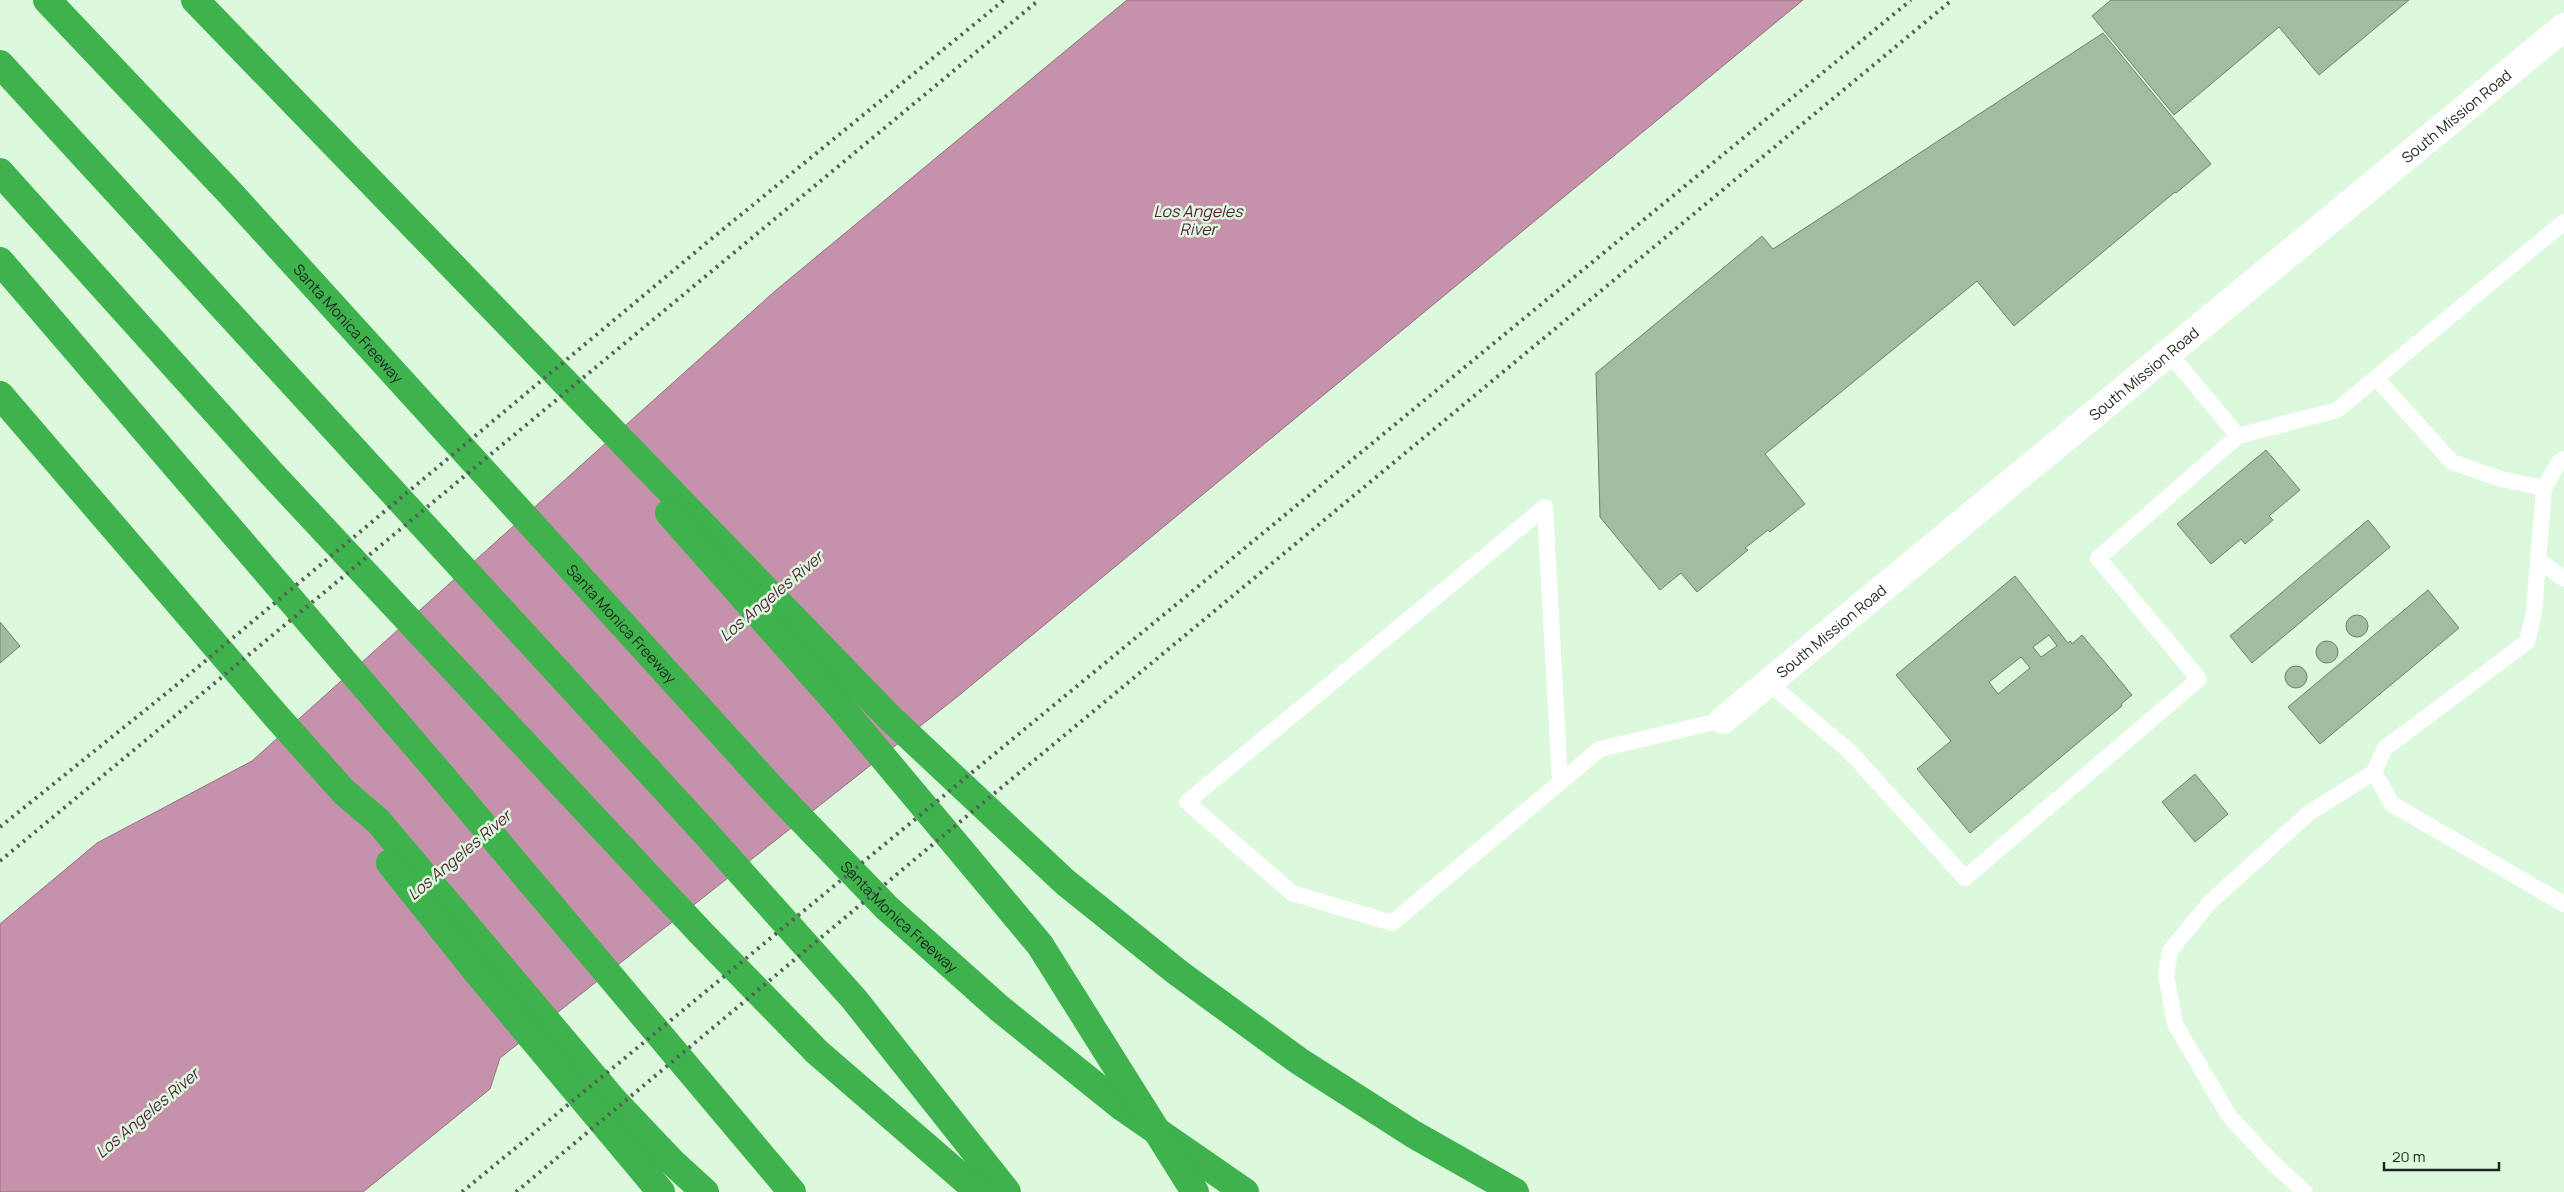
<svg xmlns="http://www.w3.org/2000/svg" width="2564" height="1192" font-family="Manrope,sans-serif">
<rect width="100%" height="100%" fill="#ddf9dd"/>
<path fill="#c691aa" stroke="#93717f" d="M1127,0H1803L957,697L500,1058L490,1089L363,1192H0V924L97,843L252,761L775,291Z"/>
<g fill="#a1bca1" stroke="#6b846b" fill-rule="evenodd">
<path d="M2111,0H2409L2319,75L2279,27L2174,115L2092,16Z"/>
<path d="M2103,33L2211,164L2176,193L2175,192L2014,326L1977,281L1765,454L1805,504L1770,532L1768,530L1745,548L1748,550L1697,592L1681,573L1660,590L1600,517L1596,373L1762,236L1773,249Z"/>
<path d="M2266,450L2300,490L2269,516L2273,520L2245,544L2241,539L2211,564L2177,524Z"/>
<path d="M2368,520L2390,547L2252,663L2230,636Z"/>
<path d="M2015,576L2068,643L2070,641L2072,644L2082,635L2132,695L2121,704L2122,706L1970,833L1917,769L1951,741L1896,675ZM2049,635L2057,646L2041,657L2033,647ZM2021,657L2030,668L1998,694L1989,682Z"/>
<path d="M2428,590L2459,628L2320,744L2288,707Z"/>
<circle cx="2357" cy="626" r="11"/>
<path d="M0,622L20,646L0,663Z"/>
<circle cx="2327" cy="652" r="11"/>
<circle cx="2296" cy="677" r="11"/>
<path d="M2195,774L2228,814L2195,842L2162,802Z"/>
</g>
<g fill="none" stroke-linecap="round" stroke-linejoin="round">
<g stroke="#fff" stroke-width="16">
<path d="M2169,353L2238,436"/>
<path d="M2376,378L2452,462L2501,479L2544,488"/>
<path d="M2564,459L2559,462L2544,488L2534,612L2527,642L2385,748L2374,772L2392,804L2564,904"/>
<path d="M2539,560L2564,579"/>
<path d="M1769,683L1849,751L1965,878L2199,679L2098,558L2238,436L2337,410L2564,222"/>
<path d="M1560,782L1545,507L1187,802L1292,893L1392,923L1600,749L1723,720"/>
<path d="M2305,1192L2274,1164L2229,1116L2175,1024L2166,975L2170,951L2210,902L2309,813L2374,772"/>
</g>
<path stroke="#fff" stroke-width="28" id="s1" d="M1723,720L2564,27"/>
<g stroke="#3eb24c" stroke-width="28">
<path id="s2" d="M47,0L231,194L775,792L887,908L999,1008L1122,1107L1245,1192"/>
<path d="M195,0L890,718L1065,882L1177,972L1299,1061L1413,1134L1515,1192"/>
<path d="M0,64L701,828L854,999L1007,1192"/>
<path d="M0,172L271,473L702,934L817,1052L979,1192"/>
<path d="M0,261L435,768L792,1192"/>
<path d="M0,395L276,716L344,792L378,821L615,1102L671,1161L705,1192"/>
<path d="M669,513L840,706L1040,945L1195,1192"/>
<path d="M390,863L477,972L661,1192"/>
</g>
<g stroke="#546354" stroke-width="4" stroke-dasharray="2.5 5" stroke-linecap="butt">
<path d="M0,827L174,687L710,240L1004,0"/>
<path d="M0,861L1039,0"/>
<path d="M462,1192L1911,0"/>
<path d="M516,1192L926,850L1952,0"/>
</g>
</g>
<g text-anchor="middle" dominant-baseline="central" stroke-width="5" stroke-linejoin="round" paint-order="stroke">
<g font-size="15" fill="#1b251b" stroke="#ddf9dd">
<text stroke="none"><textPath href="#s1" startOffset="950">South Mission Road</textPath></text>
<text stroke="none"><textPath href="#s2" startOffset="442">Santa Monica Freeway</textPath></text>
<text stroke="none"><textPath href="#s1" startOffset="545">South Mission Road</textPath></text>
<text stroke="none"><textPath href="#s2" startOffset="848">Santa Monica Freeway</textPath></text>
<text stroke="none"><textPath href="#s1" startOffset="140">South Mission Road</textPath></text>
<text stroke="none"><textPath href="#s2" startOffset="1252">Santa Monica Freeway</textPath></text>
</g>
<g font-size="16" font-style="italic" fill="#59193d" stroke="#ddf9dd">
<text x="1198" y="211">Los Angeles<tspan x="1198" dy="18">River</tspan></text>
<text transform="translate(771 596) rotate(-40)">Los Angeles River</text>
<text transform="translate(459 855) rotate(-40)">Los Angeles River</text>
<text transform="translate(147 1113) rotate(-40)">Los Angeles River</text>
</g>
</g>
<path d="M2384 1162v8h115v-8" fill="none" stroke="#1b251b" stroke-width="2.5"/>
<text x="2392" y="1162" font-size="15" fill="#1b251b" stroke="#ddf9dd" stroke-width="4" paint-order="stroke">20 m</text>
</svg>
